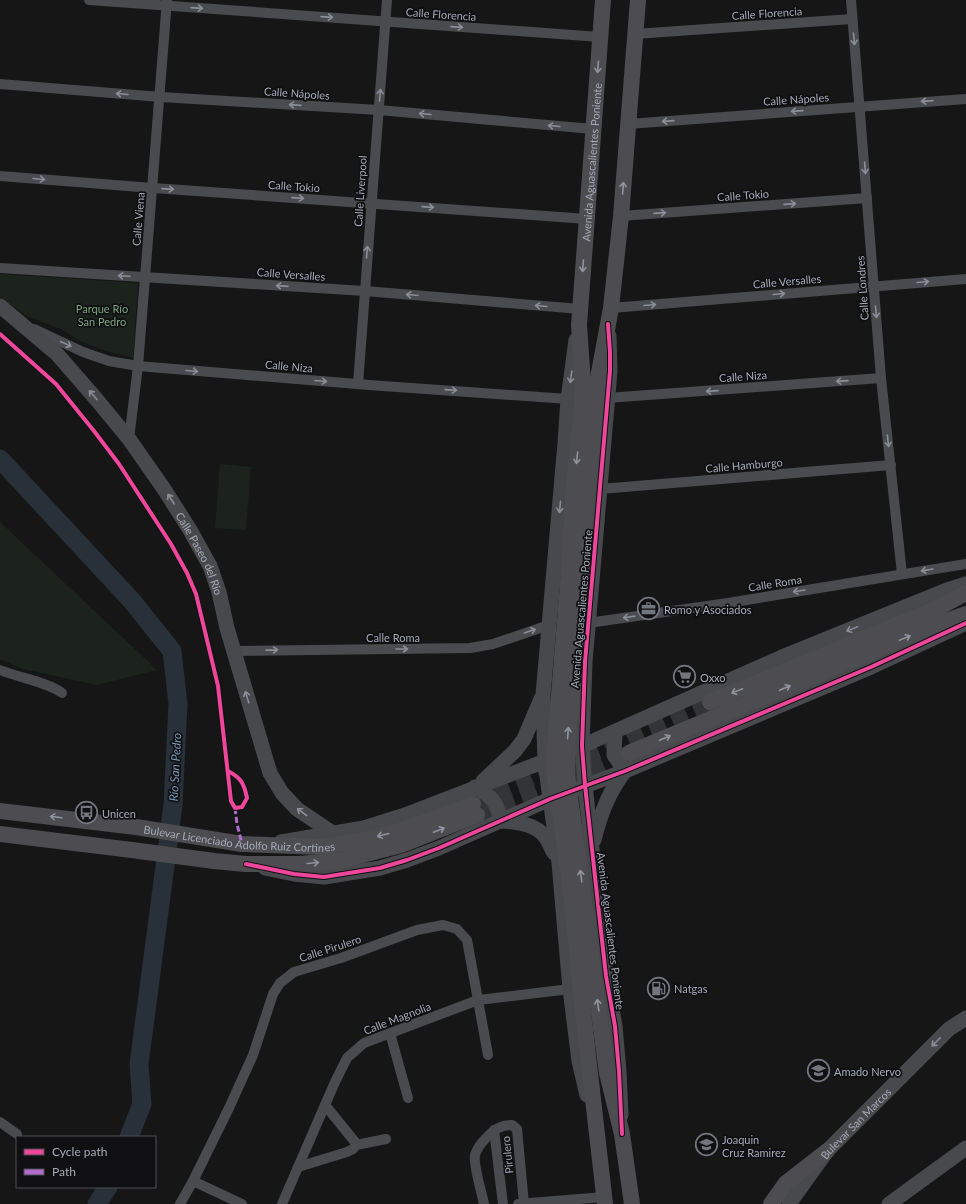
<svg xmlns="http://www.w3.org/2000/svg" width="966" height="1204" font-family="Lato,sans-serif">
<rect width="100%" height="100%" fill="#161616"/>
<g fill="#1c231d">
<path d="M0,274L138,283L133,358L106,351L80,341L63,330L27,316L0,297Z"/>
<path d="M220,464L251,467L246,530L215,528Z"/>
<path d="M0,522L157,670L97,685L23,669L0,659Z"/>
</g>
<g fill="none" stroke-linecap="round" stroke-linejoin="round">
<g stroke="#283039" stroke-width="19">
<path d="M0,459L132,601L172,651L178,704L173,805L139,1064L142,1104L129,1137"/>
<path d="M97,1204L108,1187"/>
</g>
<g stroke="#333436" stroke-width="16" stroke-dasharray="16 8" stroke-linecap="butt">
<path d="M473,804L710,702"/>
<path d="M477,815L629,753"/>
</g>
<g stroke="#4a4b4f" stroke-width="10">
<path d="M89,0L600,37"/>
<path d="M851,0L881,378L902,574"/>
<path d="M635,34L852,19"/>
<path d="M0,84L161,97L379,110L593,129"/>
<path d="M628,124L966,99"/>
<path d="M0,176L153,188L587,219"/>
<path d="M621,216L867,198"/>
<path d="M0,268L365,291L580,309"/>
<path d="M611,308L966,279"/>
<path d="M34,329L83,352L109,361L138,366L369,385L568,399"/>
<path d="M358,384L387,0"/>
<path d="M607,398L881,378"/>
<path d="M129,439L138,366L167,0"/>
<path d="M600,489L891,465"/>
<path d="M588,623L728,603L966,564"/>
<path d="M233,651L470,648L493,644L549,625"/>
<path d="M0,670C17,677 50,683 62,693"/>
<path d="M390,1033L408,1098"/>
<path d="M325,1105L355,1142L356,1145"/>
<path d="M0,1122L17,1134"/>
<path d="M494,1130L503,1204"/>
<path d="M298,1167L347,1152L353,1149L356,1145L386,1139"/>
<path d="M193,1181L242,1204"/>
<path d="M180,1204L193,1181L229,1108L253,1055L273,994L280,983L294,972L341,958L417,930L443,925L457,929L467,940L488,1055"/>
<path d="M282,1204L335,1082L347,1058L364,1043L478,1000L570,989"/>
<path d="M484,1204C482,1193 473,1165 475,1155C477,1148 482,1142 487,1137C495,1129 501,1125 512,1125L517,1129L524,1204"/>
<path d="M518,1204L604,1197"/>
</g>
<g stroke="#48494d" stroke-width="15">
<path id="s1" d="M0,306L57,354L97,400L129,439L164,489L190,530L210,566L219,592L227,628L270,773L282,793L297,809L334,834"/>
<path d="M609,336L610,371L585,662L582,746L585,785L597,895L606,976L615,1026L619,1071L621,1115"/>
<path d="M576,340L568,399L565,443L543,695L545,762L559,863L570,989L579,1061L587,1095"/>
<path d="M573,750L782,657L947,590L966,584"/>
<path d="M483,781L515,751L524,739L541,699"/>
<path d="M475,787C493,797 496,801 501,821"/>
<path d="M502,821C517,822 537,824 546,838C549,842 551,848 554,853"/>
<path d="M594,840C600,815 609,791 625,771L614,755L615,732"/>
<path d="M281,842L364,828L405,815L553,758"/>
<path d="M265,868L294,874L324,877L380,868L407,860L439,848L550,799L625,771L871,667L966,623"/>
<path id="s2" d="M789,1204L827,1151L949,1029L966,1018"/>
<path d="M889,1204L966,1148"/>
</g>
<g stroke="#4d4d51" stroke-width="16">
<path d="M585,516L598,378L611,308L621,216L638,0"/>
<path id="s3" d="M568,584L574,484L581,419L583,383L579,325L603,0"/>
<path d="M710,702L936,609L966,593"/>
<path d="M629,753L943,622L966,614"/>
<path id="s4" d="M0,811L136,827L242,844L323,847L359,841L396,832L437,818L473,804"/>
<path d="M0,834L132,850L214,861L246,864H300L343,860L401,845L477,815"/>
<path d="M572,900L581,994L605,1204"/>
<path d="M603,1043L607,1073L622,1134L632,1204"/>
<path d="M771,1204L786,1183L827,1151"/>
</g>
<g stroke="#4d4d51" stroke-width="16">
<path d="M585,516L568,741L567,774L603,1043"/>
<path d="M568,584L555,744V776L572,900"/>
</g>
<path stroke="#b06ccc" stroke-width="3" stroke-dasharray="6 3" stroke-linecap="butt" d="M235,808L237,824L242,844"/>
<defs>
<g id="cycleway">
<path d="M608,324L610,352V371L585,662L582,746L585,785L597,895L606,976L615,1026L619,1071L622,1134"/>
<path d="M0,334L56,384L94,431L119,464L171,544L187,573L196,594L218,686L231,801L235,808L242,807L247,798C244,783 241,778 228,771"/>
<path d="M246,864L294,874L324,877L380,868L407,860L439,848L550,799L625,771L871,667L966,623"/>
</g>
</defs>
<use href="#cycleway" stroke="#101012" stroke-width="6"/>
<use href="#cycleway" stroke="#ed469a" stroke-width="4"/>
</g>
<defs><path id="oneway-shaft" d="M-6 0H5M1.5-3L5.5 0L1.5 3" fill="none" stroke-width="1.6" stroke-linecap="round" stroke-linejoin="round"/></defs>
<g stroke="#8a8e98">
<use href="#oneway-shaft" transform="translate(197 8) rotate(4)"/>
<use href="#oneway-shaft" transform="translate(327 17) rotate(4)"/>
<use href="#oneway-shaft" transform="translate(457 27) rotate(4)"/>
<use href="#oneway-shaft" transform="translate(854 39) rotate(85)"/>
<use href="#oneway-shaft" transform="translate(122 94) rotate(-175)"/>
<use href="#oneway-shaft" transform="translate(380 95) rotate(-85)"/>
<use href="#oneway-shaft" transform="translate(927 101) rotate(176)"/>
<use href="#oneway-shaft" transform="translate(295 105) rotate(-176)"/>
<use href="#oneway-shaft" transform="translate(797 111) rotate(176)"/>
<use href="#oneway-shaft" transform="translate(425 114) rotate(-175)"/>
<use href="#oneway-shaft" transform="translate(668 121) rotate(176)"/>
<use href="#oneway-shaft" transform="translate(554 126) rotate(-175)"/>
<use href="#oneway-shaft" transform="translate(865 168) rotate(86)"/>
<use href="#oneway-shaft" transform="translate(39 179) rotate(5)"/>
<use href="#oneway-shaft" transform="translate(168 189) rotate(4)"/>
<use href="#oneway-shaft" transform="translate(298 198) rotate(4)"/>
<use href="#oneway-shaft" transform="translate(790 204) rotate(-4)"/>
<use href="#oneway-shaft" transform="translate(428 207) rotate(4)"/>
<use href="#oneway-shaft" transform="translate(660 213) rotate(-4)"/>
<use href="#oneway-shaft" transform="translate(367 252) rotate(-86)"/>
<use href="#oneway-shaft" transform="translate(124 276) rotate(-177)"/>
<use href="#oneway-shaft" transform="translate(923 282) rotate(-5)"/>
<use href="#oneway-shaft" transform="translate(282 286) rotate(-176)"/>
<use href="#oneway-shaft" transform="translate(779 294) rotate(-5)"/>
<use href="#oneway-shaft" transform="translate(412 295) rotate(-175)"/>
<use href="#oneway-shaft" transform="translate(650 305) rotate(-5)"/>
<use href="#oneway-shaft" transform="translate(541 306) rotate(-175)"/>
<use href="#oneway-shaft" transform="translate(876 312) rotate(85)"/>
<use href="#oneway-shaft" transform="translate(66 344) rotate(25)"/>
<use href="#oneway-shaft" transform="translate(192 371) rotate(5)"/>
<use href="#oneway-shaft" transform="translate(321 381) rotate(5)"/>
<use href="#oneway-shaft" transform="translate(842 381) rotate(176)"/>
<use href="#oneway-shaft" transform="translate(451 390) rotate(4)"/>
<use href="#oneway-shaft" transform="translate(712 391) rotate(176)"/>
<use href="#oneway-shaft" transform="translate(888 441) rotate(84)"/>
<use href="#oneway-shaft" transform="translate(927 570) rotate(170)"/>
<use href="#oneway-shaft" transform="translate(799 591) rotate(171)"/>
<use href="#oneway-shaft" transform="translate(629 617) rotate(172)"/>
<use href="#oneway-shaft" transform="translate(530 631) rotate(-19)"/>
<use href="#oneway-shaft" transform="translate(402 649)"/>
<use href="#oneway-shaft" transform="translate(272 650) rotate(-1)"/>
</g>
<g stroke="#90939e">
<use href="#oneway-shaft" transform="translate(598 67) rotate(94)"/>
<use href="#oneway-shaft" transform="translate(623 188) rotate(-86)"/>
<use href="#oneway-shaft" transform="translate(583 266) rotate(94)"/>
<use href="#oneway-shaft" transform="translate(577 458) rotate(96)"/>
<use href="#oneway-shaft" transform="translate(905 638) rotate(-23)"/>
<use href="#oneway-shaft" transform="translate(785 688) rotate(-23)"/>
<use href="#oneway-shaft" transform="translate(737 691) rotate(158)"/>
<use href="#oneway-shaft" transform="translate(568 733) rotate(-86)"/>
<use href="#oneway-shaft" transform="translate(665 738) rotate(-23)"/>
<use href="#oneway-shaft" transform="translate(56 817) rotate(-173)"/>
<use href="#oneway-shaft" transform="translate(439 830) rotate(-21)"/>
<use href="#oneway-shaft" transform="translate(383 835) rotate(166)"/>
<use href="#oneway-shaft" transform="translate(313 863) rotate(-5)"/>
<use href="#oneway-shaft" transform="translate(581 876) rotate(-98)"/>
<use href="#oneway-shaft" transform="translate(598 1005) rotate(-98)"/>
</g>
<g stroke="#8a8d98">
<use href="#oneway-shaft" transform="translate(571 377) rotate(98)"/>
<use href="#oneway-shaft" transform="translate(93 395) rotate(-131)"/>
<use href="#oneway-shaft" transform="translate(171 499) rotate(-123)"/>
<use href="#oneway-shaft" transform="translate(560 507) rotate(95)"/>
<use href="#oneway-shaft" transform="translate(852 629) rotate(158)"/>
<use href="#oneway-shaft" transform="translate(247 697) rotate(-107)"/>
<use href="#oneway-shaft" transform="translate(302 812) rotate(-143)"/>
<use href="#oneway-shaft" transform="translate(936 1042) rotate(135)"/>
</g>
<defs>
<symbol id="office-ring" viewBox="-11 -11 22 22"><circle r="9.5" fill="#101012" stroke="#74767f" stroke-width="1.5"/><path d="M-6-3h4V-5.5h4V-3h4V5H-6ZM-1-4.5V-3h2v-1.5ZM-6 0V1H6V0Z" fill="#74767f"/></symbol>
<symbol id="supermarket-ring" viewBox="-11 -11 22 22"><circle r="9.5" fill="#101012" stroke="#74767f" stroke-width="1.5"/><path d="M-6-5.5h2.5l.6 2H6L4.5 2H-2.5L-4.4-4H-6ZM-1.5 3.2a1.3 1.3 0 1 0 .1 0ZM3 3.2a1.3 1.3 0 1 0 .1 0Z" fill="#74767f"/></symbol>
<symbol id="bus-ring" viewBox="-11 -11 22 22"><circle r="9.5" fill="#101012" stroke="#74767f" stroke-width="1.5"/><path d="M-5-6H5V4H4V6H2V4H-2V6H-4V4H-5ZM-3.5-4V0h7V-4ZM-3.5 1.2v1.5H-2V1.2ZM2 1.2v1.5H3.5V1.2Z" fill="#74767f"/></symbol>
<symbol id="fuel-ring" viewBox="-11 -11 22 22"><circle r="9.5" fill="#101012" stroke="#74767f" stroke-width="1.5"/><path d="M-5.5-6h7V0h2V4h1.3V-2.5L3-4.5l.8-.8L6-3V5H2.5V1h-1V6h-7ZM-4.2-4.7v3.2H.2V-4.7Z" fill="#74767f"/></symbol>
<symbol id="school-ring" viewBox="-11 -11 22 22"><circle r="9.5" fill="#101012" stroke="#74767f" stroke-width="1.5"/><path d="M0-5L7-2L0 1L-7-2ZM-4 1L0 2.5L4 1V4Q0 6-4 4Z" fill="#74767f"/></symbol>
</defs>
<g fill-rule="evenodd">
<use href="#office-ring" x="636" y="596" width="25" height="25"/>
<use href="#supermarket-ring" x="672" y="664" width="25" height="25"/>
<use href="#bus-ring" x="74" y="800" width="25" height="25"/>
<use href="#fuel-ring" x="646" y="976" width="25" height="25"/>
<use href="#school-ring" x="806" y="1058" width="25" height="25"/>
<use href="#school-ring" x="694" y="1132" width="25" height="25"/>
</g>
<g text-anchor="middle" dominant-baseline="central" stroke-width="3.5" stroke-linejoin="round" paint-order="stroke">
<g font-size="11" fill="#a6aab8" stroke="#101012">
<text transform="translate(767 13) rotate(-4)">Calle Florencia</text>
<text transform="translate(441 14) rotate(4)">Calle Florencia</text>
<text transform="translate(297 93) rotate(4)">Calle Nápoles</text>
<text transform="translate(796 99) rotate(-4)">Calle Nápoles</text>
<text stroke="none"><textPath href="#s3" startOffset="423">Avenida Aguascalientes Poniente</textPath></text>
<text transform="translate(294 186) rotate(4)">Calle Tokio</text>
<text transform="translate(360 191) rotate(-86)">Calle Liverpool</text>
<text transform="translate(743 195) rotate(-4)">Calle Tokio</text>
<text transform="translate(138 219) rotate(-85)">Calle Viena</text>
<text transform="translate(291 274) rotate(4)">Calle Versalles</text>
<text transform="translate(787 281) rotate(-5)">Calle Versalles</text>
<text transform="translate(862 288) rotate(-94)">Calle Londres</text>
<text transform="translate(289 366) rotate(5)">Calle Niza</text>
<text transform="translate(743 376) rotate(-4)">Calle Niza</text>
<text transform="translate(744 465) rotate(-5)">Calle Hamburgo</text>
<text stroke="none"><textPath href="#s1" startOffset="321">Calle Paseo del Río</textPath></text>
<text transform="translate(775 583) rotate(-9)">Calle Roma</text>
<text transform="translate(581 609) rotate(-85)">Avenida Aguascalientes Poniente</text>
<text x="393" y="637">Calle Roma</text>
<text stroke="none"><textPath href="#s4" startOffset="241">Bulevar Licenciado Adolfo Ruiz Cortines</textPath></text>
<text transform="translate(611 931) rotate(83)">Avenida Aguascalientes Poniente</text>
<text transform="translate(330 948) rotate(-18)">Calle Pirulero</text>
<text transform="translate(397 1018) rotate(-21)">Calle Magnolia</text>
<text stroke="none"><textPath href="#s2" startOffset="105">Bulevar San Marcos</textPath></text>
<text transform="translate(507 1155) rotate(-96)">Pirulero</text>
</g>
<g font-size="11" fill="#7ba580" stroke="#101012">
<text x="102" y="308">Parque Río<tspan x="102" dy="13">San Pedro</tspan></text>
</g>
<g font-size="11" fill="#a6aab8" stroke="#101012" text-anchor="start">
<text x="664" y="609">Romo y Asociados</text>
<text x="700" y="677">Oxxo</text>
<text x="102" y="813">Unicen</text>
<text x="674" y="988">Natgas</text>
<text x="834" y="1071">Amado Nervo</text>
<text x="722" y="1139">Joaquin<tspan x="722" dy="13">Cruz Ramirez</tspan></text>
</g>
<g font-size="12" font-style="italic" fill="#7997b7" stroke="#101012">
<text transform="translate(175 767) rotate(-87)">Río San Pedro</text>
</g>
</g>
<rect x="16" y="1136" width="140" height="52" fill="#101012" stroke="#4c4e54"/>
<rect x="24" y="1149" width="20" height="6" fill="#ed469a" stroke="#4c4e54"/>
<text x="52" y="1156" font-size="12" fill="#a6aab8">Cycle path</text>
<rect x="24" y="1169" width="20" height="6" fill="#b06ccc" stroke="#4c4e54"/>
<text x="52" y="1176" font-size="12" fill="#a6aab8">Path</text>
</svg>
